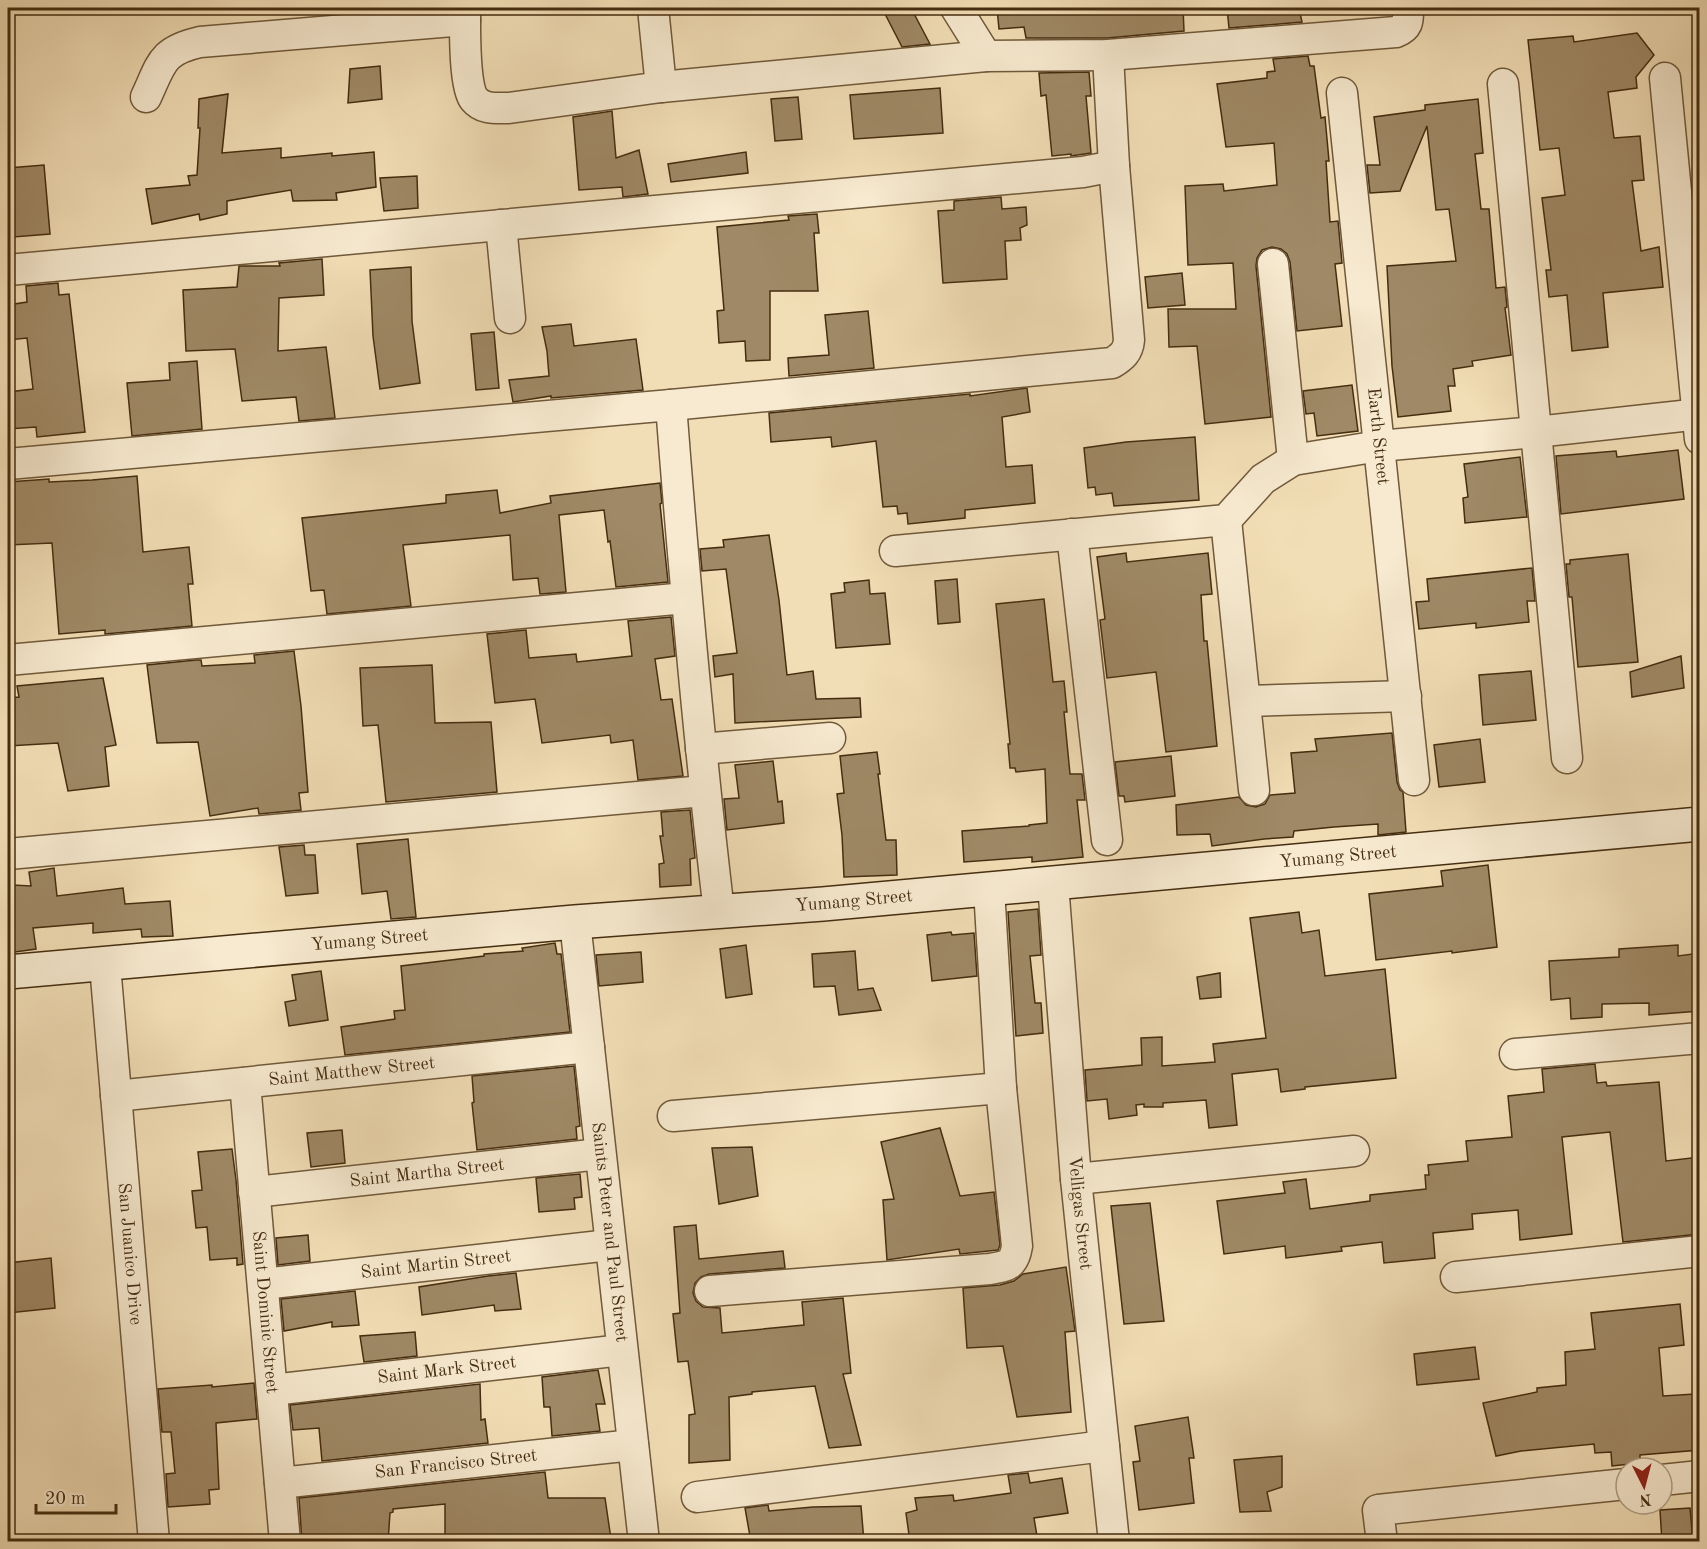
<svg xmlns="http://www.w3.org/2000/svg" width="1707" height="1549" font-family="'Old Standard TT',serif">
<rect width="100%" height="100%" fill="#f2deb6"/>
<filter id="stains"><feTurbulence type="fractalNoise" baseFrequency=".00333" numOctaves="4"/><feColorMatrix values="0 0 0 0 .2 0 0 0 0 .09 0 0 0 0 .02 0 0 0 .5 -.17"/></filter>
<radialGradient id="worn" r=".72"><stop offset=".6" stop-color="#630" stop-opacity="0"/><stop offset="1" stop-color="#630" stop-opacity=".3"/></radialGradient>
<g fill="#9f8966" stroke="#452d10" stroke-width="1.5">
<path d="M882,8H911L930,44L902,47Z"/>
<path d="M997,8H1183L1184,31L1107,38H1026L1024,27L999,29Z"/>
<path d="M1227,8H1299L1302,22L1229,28Z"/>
<path d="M1637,33L1654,55L1636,77L1637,88L1608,92L1614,138L1640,136L1644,180L1632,181L1641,251L1659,247L1663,287L1603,293L1608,347L1572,351L1567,295L1549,297L1546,270H1551L1542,198L1565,195L1559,148L1540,150L1528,40L1573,36L1574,42Z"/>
<path d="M1308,56L1310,66H1314L1321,118L1325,117L1329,161H1326L1330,222L1338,221L1342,263L1335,264L1342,326L1297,331L1290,262L1287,254L1281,249L1272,247L1262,250L1257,258L1256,266L1271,417L1205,424L1197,346L1169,347L1168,309H1236L1233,263L1188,265L1185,186L1223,184L1224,191L1277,185L1274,143L1226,147L1217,84L1267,78V72L1275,71L1273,59Z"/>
<path d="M380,66L382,99L348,103L350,69Z"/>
<path d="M1089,72L1091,96H1086L1091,153L1071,156V154L1052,156L1046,95L1041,96L1039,73Z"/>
<path d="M940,88L943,133L854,139L850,95Z"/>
<path d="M228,94L222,153L281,148V158L332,153V156L374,152L376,187L336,193L337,200L293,201L291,190L227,201V214L200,220L199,214L152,224L146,189L190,185L188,176L197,175L200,128H198L199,99Z"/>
<path d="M798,97L802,139L775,141L771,99Z"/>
<path d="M1478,99L1483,153L1475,154L1481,209H1489L1496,288L1505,287L1507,307L1505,308L1511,355L1472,361L1473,366L1453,369L1455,386H1448L1451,411L1398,417L1392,366L1387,266L1456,261L1449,209L1436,210L1427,126L1400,191L1370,193L1367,165H1380L1374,117L1425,110V105Z"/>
<path d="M612,111L616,158L639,150L648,194L623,197L622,187L579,190L573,117Z"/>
<path d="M746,152L748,173L671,182L668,164Z"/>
<path d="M44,165L50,234L13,237L8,168Z"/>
<path d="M417,176L418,208L384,211L380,178Z"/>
<path d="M1001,197L1002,209L1026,207L1027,225L1020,228L1021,240L1005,241L1007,279L943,283L938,211L954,210V201Z"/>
<path d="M817,214L819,233H814L818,291H770V360L746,361L745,341L719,343L717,311L724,310L717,227L789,220L788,216Z"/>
<path d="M322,259L324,295L279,298L278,351L326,347L335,418L299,421L296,397L242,401L235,349L186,351L183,290L237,287L239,266H280L279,263Z"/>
<path d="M411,267L412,321L420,383L380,389L373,336L370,270Z"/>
<path d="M1182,273L1185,305L1148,308L1145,277Z"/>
<path d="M58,283L59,295L69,294L85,432L37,437L36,427L8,429V392L33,389L27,338L8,340V305L27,302L26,286Z"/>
<path d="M868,311L874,368L789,376L788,358L829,355L825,315Z"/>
<path d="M571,324L574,346L636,339L643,390L551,398V396L513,402L509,380L549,376L547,351L542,327Z"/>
<path d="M494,332L499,388L476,390L471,334Z"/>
<path d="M197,361L202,429L132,436L127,383L170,380L169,363Z"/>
<path d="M1352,385L1358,431L1317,436L1314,413L1306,414L1303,391Z"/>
<path d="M1027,388L1030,412L1002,417L1006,467L1032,465L1035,503L965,510V518L908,524L907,513L898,514L897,506L883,507L876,441L832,447L831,437L771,442L769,413L970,394V396Z"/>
<path d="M1195,437L1199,500L1114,506L1112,493L1096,495L1095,487L1088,488L1084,448L1126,442Z"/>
<path d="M1678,450L1684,499L1561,514L1556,456L1616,451L1617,457Z"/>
<path d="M1520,457L1527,517L1465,523L1463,498L1468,497L1464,464Z"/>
<path d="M137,476L143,552L189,547L193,584H188L192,626L105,634V630L59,634L52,543L8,545V482L49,479V482L92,480Z"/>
<path d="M660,483L662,503L660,504L668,582L616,587L610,541L608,542L604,510L559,515L566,592L540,594L538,578L513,580L510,535L403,545L411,606L327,614L324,590L311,591L302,518L446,503V495L497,490L500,513L551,503L550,496Z"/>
<path d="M769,535L779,600L787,675L813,671L816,699L860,698L861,717L735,723L733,674L715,677L713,656L737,653L726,569L702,571L700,549L724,547L723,540Z"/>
<path d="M1126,553L1127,562L1208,553L1212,594L1201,595L1204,641H1207L1217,746L1166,752L1156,672L1107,678L1100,620L1105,619L1097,557Z"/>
<path d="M1628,554L1638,662L1578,667L1572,597H1569L1566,564H1570V560Z"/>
<path d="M1532,568L1535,601H1527L1529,622L1476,628V623L1419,629L1416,602L1429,601L1427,579Z"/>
<path d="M957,579L960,622L938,624L935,581Z"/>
<path d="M869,580L870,594L885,593L890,644L836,648L831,594L845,592L844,583Z"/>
<path d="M1044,599L1053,682L1064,681L1067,712H1064L1070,774H1082L1085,800H1077L1083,857L1032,862V857L964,862L962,831L1029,826V825L1047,823L1045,769L1016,772L1015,768H1010L1008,744H1010L996,604Z"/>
<path d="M671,617L675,656L655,659L661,700L672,699L683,776L638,780L633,740L611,743L610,735L542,743L535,699L495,703L487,634L526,630L529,658L576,654L577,662L632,656L628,621Z"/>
<path d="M294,651L301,706L308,792L299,793L301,810L259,814L258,808L210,816L198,742L157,743L147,665L196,660H201L202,666L255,663L254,655Z"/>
<path d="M1681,656L1684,688L1632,697L1630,672Z"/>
<path d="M432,665L435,723L491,722L497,792L386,802L378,725L363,726L360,668Z"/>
<path d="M1531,671L1536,720L1483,725L1479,675Z"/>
<path d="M103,678L116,745L105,747L109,786L68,791L58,743L8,746V698L19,697L17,686Z"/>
<path d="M1392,733L1397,782L1400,790L1403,792L1406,832L1378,835V824L1334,827L1294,831L1293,837L1264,839L1212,846L1210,834L1177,835L1176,805L1239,797L1246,805L1256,807L1265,804L1270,795L1295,793L1291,753L1317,751L1315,739Z"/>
<path d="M1480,739L1485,782L1439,787L1434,745Z"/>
<path d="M877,752L880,774H878L886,840H896L897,875L844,877L842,835L837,794L844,793L840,756Z"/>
<path d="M1171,756L1175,796L1125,802L1124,796H1119L1115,762Z"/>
<path d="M773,761L778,802L782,801L784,823L727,830L724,799L739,798L735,765Z"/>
<path d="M690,810L695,858L690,859L691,885L660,887L659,864L664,863L660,836H663L661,812Z"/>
<path d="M408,839L416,917L391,919L387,891L362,894L357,844Z"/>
<path d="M304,845L305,855H315L318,893L286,896L279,847Z"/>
<path d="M1488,865L1497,947L1452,953V951L1376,960L1369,894L1443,886L1441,871Z"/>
<path d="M54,868L57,896L123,888L125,904L170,901L173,936L142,937L141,929L93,933V923L33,928L36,949L8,953V891H14L13,885L31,886L29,872Z"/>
<path d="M1038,909L1041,955L1030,956L1035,1003H1041L1043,1033L1016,1036L1008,912Z"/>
<path d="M1299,912L1302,933L1319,930L1325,976L1385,969L1396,1078L1305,1087V1089L1281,1092L1278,1069L1232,1074L1237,1125L1209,1128L1206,1100L1163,1103V1107H1144V1104L1136,1105L1137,1115L1109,1119L1107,1099L1087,1101L1085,1070L1142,1065L1141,1038L1162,1037V1066L1215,1062L1213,1044L1266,1038L1250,918Z"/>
<path d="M951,932L952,935L974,933L977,976L932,981L927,935Z"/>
<path d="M555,943L557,954H561L570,1032L345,1055L341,1027L395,1019L394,1011L405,1010L401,966L484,956V954L523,951L522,948Z"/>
<path d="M746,945L752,994L726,998L720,949Z"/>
<path d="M1678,945V956L1700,953V1011L1649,1015V1003L1602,1004V1017L1571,1019L1570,998L1551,1000L1549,961L1619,957V949Z"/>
<path d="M855,951L858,990L873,988L881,1010L839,1015L835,986L814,987L812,954Z"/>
<path d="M641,952L643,982L599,986L596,955Z"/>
<path d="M321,971L328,1020L289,1026L285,1002L296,1000L292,975Z"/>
<path d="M1220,973L1221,997L1200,999L1197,977Z"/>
<path d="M1595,1064L1597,1083L1606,1082L1607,1086L1659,1082L1666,1161L1700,1157V1234L1623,1242L1610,1132L1562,1137L1572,1234L1520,1240L1518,1210L1472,1214L1473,1229L1433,1233L1435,1258L1384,1263L1382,1242L1341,1247L1342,1251L1286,1258L1285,1246L1224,1254L1217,1201L1285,1193L1283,1182L1306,1179L1310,1209L1370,1201V1195L1426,1189L1425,1175H1429L1428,1165L1468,1161L1466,1141L1512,1137L1508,1096L1544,1092L1542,1069Z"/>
<path d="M574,1066L580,1126L576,1127L577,1139L477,1150L472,1103L474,1102L472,1076Z"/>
<path d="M940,1128L960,1196L994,1192L1000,1245L998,1250L960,1254L959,1249L887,1260L883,1200L894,1199L881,1142Z"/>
<path d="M342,1130L345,1163L311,1167L307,1133Z"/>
<path d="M752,1147L758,1196L719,1204L712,1148Z"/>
<path d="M232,1149L236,1180L243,1264L237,1265V1258L210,1260L207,1227L196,1228L192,1191L202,1190L198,1152Z"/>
<path d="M580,1174L582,1197L574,1198L575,1209L539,1212L536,1178Z"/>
<path d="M1150,1203L1164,1321L1124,1324L1111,1206Z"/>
<path d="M696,1225L699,1259L783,1251L785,1268L709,1274L701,1277L695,1283L693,1293L696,1301L703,1307L720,1308L722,1333L804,1325L802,1302L843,1298L851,1373L843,1374L861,1445L829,1448L815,1386L752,1392V1394L729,1397L730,1460L689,1463V1415L695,1414L688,1361L678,1362L673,1314L680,1313L674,1227Z"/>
<path d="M308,1235L310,1261L278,1265L276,1238Z"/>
<path d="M51,1258L55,1308L8,1313V1263Z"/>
<path d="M1066,1267L1075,1331L1065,1332L1071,1412L1017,1417L1003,1346L967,1348L963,1288L1000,1285L1014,1281L1023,1274Z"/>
<path d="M516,1273L521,1309L495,1311L494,1305L422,1315L419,1287L488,1276Z"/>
<path d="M355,1291L359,1325L332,1327V1322L284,1331L281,1299Z"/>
<path d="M1680,1304L1684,1345L1659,1348L1663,1396L1695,1394L1700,1450L1640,1455V1463L1612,1466L1611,1452L1595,1453L1594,1444L1521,1451L1496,1456L1483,1403L1537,1392V1388L1566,1385L1565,1352L1595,1349L1591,1313Z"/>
<path d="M415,1332L417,1356L364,1362L360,1336Z"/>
<path d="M1475,1347L1479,1379L1417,1385L1414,1354Z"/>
<path d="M598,1370L605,1404H596L600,1431L552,1436L550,1407H544L542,1377Z"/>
<path d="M254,1383L257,1419L216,1423L219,1489L209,1490L210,1504L168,1507L166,1474L175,1473L171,1432H162L158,1389L212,1385V1387Z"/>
<path d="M480,1384L481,1420L485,1419L488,1443L322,1461L319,1428L293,1430L290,1405Z"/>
<path d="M1188,1417L1194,1458H1189L1194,1503L1139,1510L1133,1462L1140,1461L1135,1426Z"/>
<path d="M1282,1456V1487L1267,1492L1271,1511L1240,1512L1234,1460Z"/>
<path d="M545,1472L548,1498H605L611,1539L592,1542H584V1538L528,1542H445V1504L393,1509V1512L390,1513L388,1542H302L299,1498Z"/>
<path d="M1028,1473L1030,1483L1062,1478L1068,1513L1034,1518L1038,1542H910L906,1513L917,1510L915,1498L953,1495L954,1501L1011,1493L1008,1475Z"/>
<path d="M768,1505L769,1511L813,1507L861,1506L864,1542H751L745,1508Z"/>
<path d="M1690,1508L1693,1542H1662L1660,1510Z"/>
</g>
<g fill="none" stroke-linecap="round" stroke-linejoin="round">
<defs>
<g id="street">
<path d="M465,8C465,25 464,88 474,99C483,110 496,108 509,108L661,87L986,56L1108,55L1396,32C1409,27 1408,20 1408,8"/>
<path d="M653,8L661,87"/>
<path d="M956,8L986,56"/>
<path d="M1665,78L1700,439"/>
<path d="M1503,84L1567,758"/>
<path id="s1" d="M1342,93L1414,780"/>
<path d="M146,97C162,63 161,51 200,42L465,20"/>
<path d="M501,225L510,318"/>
<path d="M1273,264L1293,460"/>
<path d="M8,270L1083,172L1114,166"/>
<path d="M671,405C684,574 699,743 719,912"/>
<path d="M8,464L671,405L1112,363C1122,357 1128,352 1129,340L1114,166L1108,55"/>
<path d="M1226,520L1254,790"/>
<path d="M1072,534L1107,840"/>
<path d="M895,551L1226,520L1263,479L1293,460L1379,446L1536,432L1700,414"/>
<path d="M8,660L686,598"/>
<path d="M1246,701L1406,696"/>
<path d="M701,749L830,738"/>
<path d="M8,854L704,791"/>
<path id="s2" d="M1053,884L1076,1179L1114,1542"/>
<path id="s3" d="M575,922L644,1542"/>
<path id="s4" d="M105,965L154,1542"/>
<path d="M1515,1054L1700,1038"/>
<path id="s5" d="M245,1083L285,1542"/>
<path id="s6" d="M116,1096L589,1047"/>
<path d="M673,1116L1001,1088"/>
<path d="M1076,1179L1354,1151"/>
<path id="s7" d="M254,1192L600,1154"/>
<path d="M1456,1277L1700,1251"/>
<path id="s8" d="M263,1284L610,1245"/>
<path d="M710,1291L990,1269C1008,1266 1014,1265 1017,1246L1001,1088L989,889"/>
<path id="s9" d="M272,1390L622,1350"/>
<path d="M1662,1480L1700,1476"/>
<path id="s10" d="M280,1483L633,1445"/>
<path d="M697,1497L1104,1446"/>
<path d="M1382,1542L1378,1510L1626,1484"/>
</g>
<g id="secondary">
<path id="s11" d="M8,972L575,922L823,904L1700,824"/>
</g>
</defs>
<use href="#street" stroke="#70593a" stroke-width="33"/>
<use href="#secondary" stroke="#452d10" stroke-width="36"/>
<use href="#street" stroke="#f7ead0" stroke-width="30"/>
<use href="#secondary" stroke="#f7ead0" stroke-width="33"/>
</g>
<g text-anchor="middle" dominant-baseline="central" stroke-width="6" stroke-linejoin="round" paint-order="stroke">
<g font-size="18" fill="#452d10" stroke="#f7ead0">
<text stroke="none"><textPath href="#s1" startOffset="345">Earth Street</textPath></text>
<text stroke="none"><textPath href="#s11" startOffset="1335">Yumang Street</textPath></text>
<text stroke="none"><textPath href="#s11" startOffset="849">Yumang Street</textPath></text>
<text stroke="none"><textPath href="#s11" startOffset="363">Yumang Street</textPath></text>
<text stroke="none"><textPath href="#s6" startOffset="237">Saint Matthew Street</textPath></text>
<text stroke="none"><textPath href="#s7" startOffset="174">Saint Martha Street</textPath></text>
<text stroke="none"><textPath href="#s2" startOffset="330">Velligas Street</textPath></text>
<text stroke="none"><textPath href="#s3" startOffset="312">Saints Peter and Paul Street</textPath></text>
<text stroke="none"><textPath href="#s4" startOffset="290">San Juanico Drive</textPath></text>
<text stroke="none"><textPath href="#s8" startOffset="174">Saint Martin Street</textPath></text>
<text stroke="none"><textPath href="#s5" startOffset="230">Saint Dominic Street</textPath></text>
<text stroke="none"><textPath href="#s9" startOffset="176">Saint Mark Street</textPath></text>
<text stroke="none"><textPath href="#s10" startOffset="177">San Francisco Street</textPath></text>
</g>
</g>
<rect width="1707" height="1549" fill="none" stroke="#f2deb6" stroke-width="30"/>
<rect x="9" y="9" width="1689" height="1531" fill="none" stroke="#452d10" stroke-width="3"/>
<rect x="15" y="15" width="1677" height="1519" fill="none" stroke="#452d10" stroke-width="1.5"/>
<g transform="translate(1644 1486) rotate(174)"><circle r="28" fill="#f7ead0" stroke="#b09e83" stroke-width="1.5"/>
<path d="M0-4.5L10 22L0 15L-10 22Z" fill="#8f2418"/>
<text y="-9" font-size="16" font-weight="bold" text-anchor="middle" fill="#452d10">N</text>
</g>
<path d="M36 1504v9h80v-9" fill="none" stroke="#452d10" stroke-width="3"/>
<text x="45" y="1504" font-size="18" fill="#452d10" stroke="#f7ead0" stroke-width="4.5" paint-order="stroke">20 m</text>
<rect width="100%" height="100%" filter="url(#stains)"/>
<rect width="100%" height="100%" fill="url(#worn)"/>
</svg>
